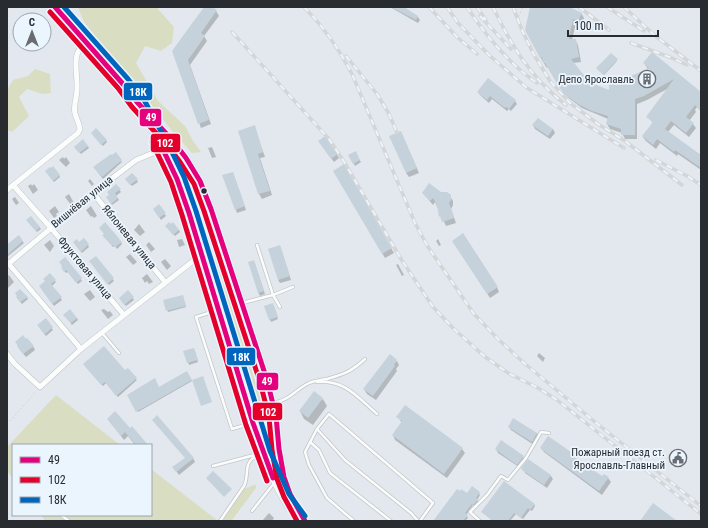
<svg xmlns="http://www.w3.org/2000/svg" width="708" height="528" font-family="'Roboto Condensed',sans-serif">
<rect width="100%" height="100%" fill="#e2e8ed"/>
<g fill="#d9dec3">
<path d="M78,7H156L174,27L172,43L161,51L145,46L136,63L158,101L185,126L193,141L201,152L192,153L174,133L84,22Z"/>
<path d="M35,69L50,74L51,93L42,94L27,89L19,97L29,116L12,132L7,130V90L13,80L28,76Z"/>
<path d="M172,149C199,172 211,223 222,255C239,302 255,347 267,395C269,403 277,430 258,423L256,420L184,189L170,154V150Z"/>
<path d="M56,395L120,445H13V478L7,471V447Z"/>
<path d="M151,469L218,521H45L41,515H151Z"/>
<path d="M254,485H256V488L232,520L233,521H223L226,514L244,489Z"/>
</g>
<g fill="#0003">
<path d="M205,7H210L216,11L219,16L204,36L207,41L190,65L211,124L201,128L173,51Z"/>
<path d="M390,7H402L418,17L420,20L418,23Z"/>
<path d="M531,7H567L581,13L584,18L581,25L576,23L572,40H575L578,45L581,62L573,63L582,74L594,85L610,91L621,78L633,76L648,69L644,63L652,54L701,93V104L700,103L695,110L696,112L689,121L693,124L696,128L689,137L674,125L668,132L699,155L701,153V170L678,154L677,156L660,143L656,149L646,141L643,137L653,123L648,117L669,88L647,100L637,104V139H625L622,133L610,129L607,124L608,119L582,108L570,99L563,92L548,67L547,68L543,62L526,30Z"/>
<path d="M611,54L617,61L604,75L598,68Z"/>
<path d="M478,92L515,101L517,104L511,111L509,109L507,111L492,99L489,103L480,95Z"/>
<path d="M533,125L553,129L555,133L550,139L535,129Z"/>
<path d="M254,127L265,157L260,158L272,195L262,199L259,194L239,131Z"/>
<path d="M92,133L106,140L107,142L103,146Z"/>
<path d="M403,137L419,173L409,177L406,173Z"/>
<path d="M321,144L337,155L339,158L334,162Z"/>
<path d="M88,146L89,148L81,154L77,149Z"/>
<path d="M212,147L216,157L212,158L208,148Z"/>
<path d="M355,153L361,162L355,166L350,156Z"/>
<path d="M63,157L64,159L66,157L70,163L66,167L59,160Z"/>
<path d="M121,161L122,162L103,179L96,170Z"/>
<path d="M344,166L394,253L385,258L334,171Z"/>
<path d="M47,173L59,175L60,177L54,182Z"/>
<path d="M234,176L246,210L237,213L236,210Z"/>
<path d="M90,179L94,184L92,186L88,181Z"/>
<path d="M137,180L138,182L132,186L127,181Z"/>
<path d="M31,184L32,186L34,184L38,190L33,194L28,186Z"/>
<path d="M116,185L121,192L116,196L119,200L112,205L108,199Z"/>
<path d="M423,193H441L450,196L453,201V205L451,209L456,223L446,226L435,202L433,205Z"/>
<path d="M69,194L74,203L71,205L65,197Z"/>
<path d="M15,197L19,203L16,205L12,199Z"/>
<path d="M55,206L59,212L56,214L57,216L54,218L49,211Z"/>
<path d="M91,206L97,216L94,218L92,216L91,217L86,210Z"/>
<path d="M159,206L166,216L161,220L154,209Z"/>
<path d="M31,217L41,229L37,232L28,222Z"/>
<path d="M139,224L145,232L140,236L134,230Z"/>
<path d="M168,228L179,230L180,232L175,236Z"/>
<path d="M105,234L121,242L122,244L117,249L115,246L113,247L105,237Z"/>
<path d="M18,236L24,243L7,257V245Z"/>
<path d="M182,239L185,245L179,247L177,240Z"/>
<path d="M438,239L441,245L439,246L436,241Z"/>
<path d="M50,240L54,246L50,252L44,245Z"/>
<path d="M149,242L155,249L151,252L146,245Z"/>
<path d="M75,244L88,245L89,247L82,253Z"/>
<path d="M456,245L497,287L499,292L490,298Z"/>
<path d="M280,246L291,280L280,283L278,280Z"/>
<path d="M130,254L137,262L133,265L126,257Z"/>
<path d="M65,258L82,281L78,284L68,272L66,273L63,269Z"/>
<path d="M95,258L114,281L109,285L92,264Z"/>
<path d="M165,259L171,266L167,270L161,262Z"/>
<path d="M254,261L265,294L260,296L258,292Z"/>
<path d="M398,264L404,275L402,276L396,265Z"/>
<path d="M147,274L153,282L149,284L147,281L145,283L142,278Z"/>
<path d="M9,275L14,282L7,289V277Z"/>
<path d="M55,281L56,282L52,286L62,300L54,306L40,286Z"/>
<path d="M90,290L95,297L90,301L84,294Z"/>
<path d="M128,291L134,300L126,306L121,300Z"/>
<path d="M182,296L186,307L168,312L165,301Z"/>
<path d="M27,297L28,299L22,304L18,299Z"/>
<path d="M265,306H274L278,319L271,322Z"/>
<path d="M104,309L108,312L110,311L113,315L108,319L101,310Z"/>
<path d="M66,317L77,318L78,320L72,325Z"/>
<path d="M45,319L53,330L46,336L39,327Z"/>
<path d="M16,342L33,346L35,350L26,357L20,350Z"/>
<path d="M195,351L198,362L189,365L185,352Z"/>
<path d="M539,353L545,358L543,362L537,356Z"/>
<path d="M397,361L399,365L396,369L397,371L376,400L367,394L364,389Z"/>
<path d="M85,366L125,372L137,380L118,397L106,383L103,386Z"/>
<path d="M186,372L192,381L138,412L128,395L159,388Z"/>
<path d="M323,399L327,406L313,425L304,419L300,411Z"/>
<path d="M398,417L462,449L465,453L447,478L395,440L393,435L402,423Z"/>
<path d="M108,419L129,430L147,445H135L128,436L124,440Z"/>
<path d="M509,427L537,433L539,437L534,445L511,430Z"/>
<path d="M541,448L570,453L573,457L602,477L608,478L611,482L602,495L544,452Z"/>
<path d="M496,449L523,457L525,460L519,467L498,453Z"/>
<path d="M193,458L195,462L179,475L176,471Z"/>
<path d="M529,461L551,476L553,479L547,488L525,473L523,468Z"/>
<path d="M479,493L480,495L477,500L479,502L475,506L473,505L466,515L468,518L465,521H435L467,494Z"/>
<path d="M534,504L535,506L532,511L530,510L523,519L516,514L510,521H493L482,512Z"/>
<path d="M269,513L274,518L272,521H262Z"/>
</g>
<g fill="#c6d2db">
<path d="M204,7H212L217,10L201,33L205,36L188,60L209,120L198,124L172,51Z"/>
<path d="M391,7H404L418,16L416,20Z"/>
<path d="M530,7H569L582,13L578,21L573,19L569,39H576L579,57L571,59L583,74L594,84L609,90V77H621L633,75L649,68L643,63L652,52L701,92V112L695,105L686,117L694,123L686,133L671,121L665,129L701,155V168L675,150L674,152L657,139L653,145L642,136L653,122L646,117L674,79L644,96L635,99V135H621V129L606,124L608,116L592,111L578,104L566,95L559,87L545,63H543L542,57L540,58L525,30Z"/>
<path d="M611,53L618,59L603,75L596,68Z"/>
<path d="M488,78L516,100L509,109L506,107L505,108L490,96L487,100L477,92Z"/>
<path d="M538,118L553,129L548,136L532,125Z"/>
<path d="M255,125L263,152L258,154L270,191L258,194L238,131Z"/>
<path d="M96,128L107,140L101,145L91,133Z"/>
<path d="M401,131L417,168L406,173L389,136Z"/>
<path d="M325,136L338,154L331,159L318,141Z"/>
<path d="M83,139L88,146L79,153L74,147Z"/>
<path d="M356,151L360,160L353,164L348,155Z"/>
<path d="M116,152L122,160L102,177L93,167L111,154L112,155Z"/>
<path d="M344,164L392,248L382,254L333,171Z"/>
<path d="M53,166L60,175L53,181L45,171L50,167L51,168Z"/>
<path d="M233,172L245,206L235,210L222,175Z"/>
<path d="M132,173L138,179L130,185L125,179Z"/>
<path d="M429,183L441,192H447L451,195V200L449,203L454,218L442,222L440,216L439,217L437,205L433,198L430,201L422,193Z"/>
<path d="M116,184L121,189L115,193L118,198L111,204L106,197L109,195L107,192Z"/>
<path d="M159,204L166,213L159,218L153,209Z"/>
<path d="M31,216L40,227L36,231L26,220Z"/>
<path d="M105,222L122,242L115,247L113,245L112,246L102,235L104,234L99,228Z"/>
<path d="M169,222L171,224L173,222L179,230L173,235L165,226Z"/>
<path d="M463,233L498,287L487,294L452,241Z"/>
<path d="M19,235L23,241L7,255V245Z"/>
<path d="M84,238L89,244L81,252L73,242L77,239L79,242Z"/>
<path d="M280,245L290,276L278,280L268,249Z"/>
<path d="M96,256L114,278L107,284L89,261Z"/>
<path d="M65,257L82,278L76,283L66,270L64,272L61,267L62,266L59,262Z"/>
<path d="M254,260L264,291L258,293L248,262Z"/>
<path d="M50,273L56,280L51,284L62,297L52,304L39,286L45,281L43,279Z"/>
<path d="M20,289L28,297L20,302L16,297L17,296L15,293Z"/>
<path d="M128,290L134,297L124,305L119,298Z"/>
<path d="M183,295L186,306L166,311L163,300Z"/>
<path d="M273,303L278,317L269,320L264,306Z"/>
<path d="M70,309L77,318L71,323L63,315Z"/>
<path d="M46,318L53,327L45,334L37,325Z"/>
<path d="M23,335L26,339L27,338L34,346L23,354L17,346L18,345L15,342Z"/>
<path d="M104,346L125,370L128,368L137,378L116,396L105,382L101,385L83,364Z"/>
<path d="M194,348L198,360L187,363L183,351Z"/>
<path d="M390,354L397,360L394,365L395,366L373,396L363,389Z"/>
<path d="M187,371L192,380L136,412L127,395L155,378L159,387Z"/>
<path d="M203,376L212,402L201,406L192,380Z"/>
<path d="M314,391L323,398L308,418L299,411Z"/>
<path d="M405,405L463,448L444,474L392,435L402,421L396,417Z"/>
<path d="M115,411L130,428L132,426L148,445H136L125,432L121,436L107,419Z"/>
<path d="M157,415L194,458L176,472L172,467L185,458L152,420Z"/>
<path d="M513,418L537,433L532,442L508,427Z"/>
<path d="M548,436L571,452L570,454L602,476L604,474L609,477L599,491L540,448Z"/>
<path d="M501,440L524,456L517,465L495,449Z"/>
<path d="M528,459L551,475L544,485L522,470L521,468Z"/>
<path d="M213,471L232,489L224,497L206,478Z"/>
<path d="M504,481L535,504L530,510L528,508L521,518L514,513L508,521H494L481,512Z"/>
<path d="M472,486L480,492L476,498L478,500L473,505L472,504L465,513L468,515L463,521H433L457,489L460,491L461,489L467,493Z"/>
<path d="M653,503L677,521H640Z"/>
</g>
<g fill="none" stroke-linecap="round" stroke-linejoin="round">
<defs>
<g id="service">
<path d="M242,303L273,295L257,245"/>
<path d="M280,307L273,295L293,287"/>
<path d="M218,310L196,317L232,429L252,423"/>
<path d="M102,333L119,353"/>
<path d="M317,382C346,380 357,397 377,414"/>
<path d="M274,403C291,399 295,390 309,383C314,381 321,380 327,379C345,374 352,371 365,359"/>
<path d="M317,429L345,460L411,513L418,521"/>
<path d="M310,442L319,450L330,473L391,521"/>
<path d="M213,466L262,453"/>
<path d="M252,511L275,482"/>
<path d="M61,515L69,521"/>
<path d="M220,521L244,486C250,474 242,464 257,455"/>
<path d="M354,521L327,498L309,465L305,452L317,429L329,414L433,503L420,521"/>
<path d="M480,521L470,512L487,495L501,476L508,480L526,458L541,432L549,433"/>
</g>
<g id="minor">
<path d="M13,185L51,228L124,315"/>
<path d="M7,190L78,133L80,129C79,123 77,119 75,114C73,105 77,98 77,89C78,72 70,54 86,42"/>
<path d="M93,193L165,282"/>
<path d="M8,263L81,349"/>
<path d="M7,265L93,193L136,160L163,149"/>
<path d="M7,354L15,364L40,387L81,349L202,254"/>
</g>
<g id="secondary">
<path d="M55,7L123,84L137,102L173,141L186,158L200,181L211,209L267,380L276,416L279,449L284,477L290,494L305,521"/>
<path d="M143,113L163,149L177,179L189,213L263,453C272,476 283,503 300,521"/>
<path d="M254,424L257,429H266L273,425L275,419"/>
</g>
</defs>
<use href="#service" stroke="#c2c6ca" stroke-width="4"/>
<use href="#minor" stroke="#c2c6ca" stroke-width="6"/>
<use href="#secondary" stroke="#c2c6ca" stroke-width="8"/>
<g stroke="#c5c6c9" stroke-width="1" stroke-dasharray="1 3" stroke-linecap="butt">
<path d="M573,7H575"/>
<path d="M517,20L523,7"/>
<path d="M186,183L201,203"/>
<path d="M7,424L36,392"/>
</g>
<use href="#service" stroke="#fbfcfc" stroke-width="2.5"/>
<use href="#minor" stroke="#fbfcfc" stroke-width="5"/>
<use href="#secondary" stroke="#fbfcfc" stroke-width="7"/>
<defs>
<g id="rail">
<path d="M304,7C324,27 339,49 352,74L415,223L428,247L474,314L498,339L524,363L595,422L701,506"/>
<path d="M429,7L457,37L477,54"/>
<path d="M447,7L458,23L489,55L527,88L624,148"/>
<path d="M467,7C486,36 508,63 537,83"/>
<path d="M477,7L486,20"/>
<path d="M493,7C512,47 531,78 566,105"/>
<path d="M513,7L522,30L533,53L550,81L570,103L598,124L625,141L682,185"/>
<path d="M579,7L609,30"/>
<path d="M607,7L644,31"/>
<path d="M624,7L653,34L701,71"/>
<path d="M480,16L511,49"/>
<path d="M232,32L329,139L343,160L401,259L433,307L454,329L484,356L508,373L538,388L557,400L701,514"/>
<path d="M631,43L672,58L687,65"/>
<path d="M346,56L377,94L389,114L397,133"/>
<path d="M656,160L687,176L701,185"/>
</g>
</defs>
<use href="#rail" stroke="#d4d5d7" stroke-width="3.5"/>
<use href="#rail" stroke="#ebf5fe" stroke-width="2" stroke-dasharray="6" stroke-linecap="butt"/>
<defs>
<g id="bus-1">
<path d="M55,7L123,84L137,102L173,141L186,158L200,181L211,209L267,380L276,416L279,449L284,477L290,494L305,521"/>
<path d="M158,139L177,179L189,213L253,423L273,478"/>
</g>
<g id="bus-2">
<path d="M50,12L118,88L132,107L168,146L180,162L194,184L204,211L260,382L269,417L272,450L277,479L284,497L297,521"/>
<path d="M152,142L171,182L182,215L246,425L267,481"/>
</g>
<path id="bus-3" d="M64,7L128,79L143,98L169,146L184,177L196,211L270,451L289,494L305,516"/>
</defs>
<use href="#bus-1" stroke="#ebf5fe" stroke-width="8"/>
<use href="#bus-2" stroke="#ebf5fe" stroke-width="8"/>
<use href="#bus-3" stroke="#ebf5fe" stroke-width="8"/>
<use href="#bus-1" stroke="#e5007d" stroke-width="5"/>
<use href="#bus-2" stroke="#e4002b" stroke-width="5"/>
<use href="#bus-3" stroke="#0065bd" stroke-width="5"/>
</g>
<defs>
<symbol id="building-ring" viewBox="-11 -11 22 22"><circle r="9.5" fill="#ebf5fe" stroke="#696d72" stroke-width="1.5"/><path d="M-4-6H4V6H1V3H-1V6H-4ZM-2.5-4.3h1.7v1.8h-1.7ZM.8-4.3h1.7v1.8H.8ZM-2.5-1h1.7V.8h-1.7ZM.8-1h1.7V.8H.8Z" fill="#696d72"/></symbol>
<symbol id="civic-ring" viewBox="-11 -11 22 22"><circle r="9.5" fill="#ebf5fe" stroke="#696d72" stroke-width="1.5"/><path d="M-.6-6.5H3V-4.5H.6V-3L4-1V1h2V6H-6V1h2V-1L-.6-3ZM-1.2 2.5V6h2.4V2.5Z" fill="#696d72"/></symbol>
</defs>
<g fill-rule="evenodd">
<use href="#building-ring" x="637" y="69" width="20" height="20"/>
<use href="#civic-ring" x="668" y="448" width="20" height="20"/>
</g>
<circle fill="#282b2f" stroke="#ebf5fe" stroke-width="1.5" cx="204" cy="191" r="3.5"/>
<g text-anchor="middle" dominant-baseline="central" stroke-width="3.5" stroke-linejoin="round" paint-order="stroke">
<g font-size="11" fill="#282b2f" stroke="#ebf5fe" text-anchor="end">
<text x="634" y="79">Депо Ярославль</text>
<text x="665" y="452">Пожарный поезд ст.<tspan x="665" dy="13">Ярославль-Главный</tspan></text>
</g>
<g font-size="11" fill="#282b2f" stroke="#ebf5fe">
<text transform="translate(82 202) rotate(-39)">Вишнёвая улица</text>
<text transform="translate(129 237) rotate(51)">Яблоневая улица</text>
<text transform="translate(85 268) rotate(50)">Фруктовая улица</text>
</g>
</g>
<g stroke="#ebf5fe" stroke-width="1.5">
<rect x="123" y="82" width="30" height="19" rx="4" fill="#0065bd"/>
<rect x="139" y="108" width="23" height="19" rx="4" fill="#e5007d"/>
<rect x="150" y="133" width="31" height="20" rx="4" fill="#e4002b"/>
<rect x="226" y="347" width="30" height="19" rx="4" fill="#0065bd"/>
<rect x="256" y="372" width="23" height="19" rx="4" fill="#e5007d"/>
<rect x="252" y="402" width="31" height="19" rx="4" fill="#e4002b"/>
</g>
<g font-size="11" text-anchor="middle" font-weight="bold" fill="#fff">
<text x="138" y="96">18К</text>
<text x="151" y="121">49</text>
<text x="165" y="147">102</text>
<text x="241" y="361">18К</text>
<text x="267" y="385">49</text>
<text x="268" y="416">102</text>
</g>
<rect width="708" height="528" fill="none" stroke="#282b2f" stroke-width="16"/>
<rect x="12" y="444" width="140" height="72" fill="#ebf5fe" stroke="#9da4ab"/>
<rect x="20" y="457" width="20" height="6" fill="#e5007d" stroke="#9da4ab"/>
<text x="48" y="464" font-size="12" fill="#282b2f">49</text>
<rect x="20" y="477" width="20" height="6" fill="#e4002b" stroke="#9da4ab"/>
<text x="48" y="484" font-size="12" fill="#282b2f">102</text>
<rect x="20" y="497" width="20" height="6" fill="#0065bd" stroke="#9da4ab"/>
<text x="48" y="504" font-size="12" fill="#282b2f">18К</text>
<g transform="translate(32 32)"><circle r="19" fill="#ebf5fe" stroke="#9da4ab"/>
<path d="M0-3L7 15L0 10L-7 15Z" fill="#696d72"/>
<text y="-6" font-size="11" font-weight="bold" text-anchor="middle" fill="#282b2f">С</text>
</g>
<path d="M568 30v6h90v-6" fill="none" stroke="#282b2f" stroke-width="2"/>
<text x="574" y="30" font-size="12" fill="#282b2f" stroke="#ebf5fe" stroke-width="3" paint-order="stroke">100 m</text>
</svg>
